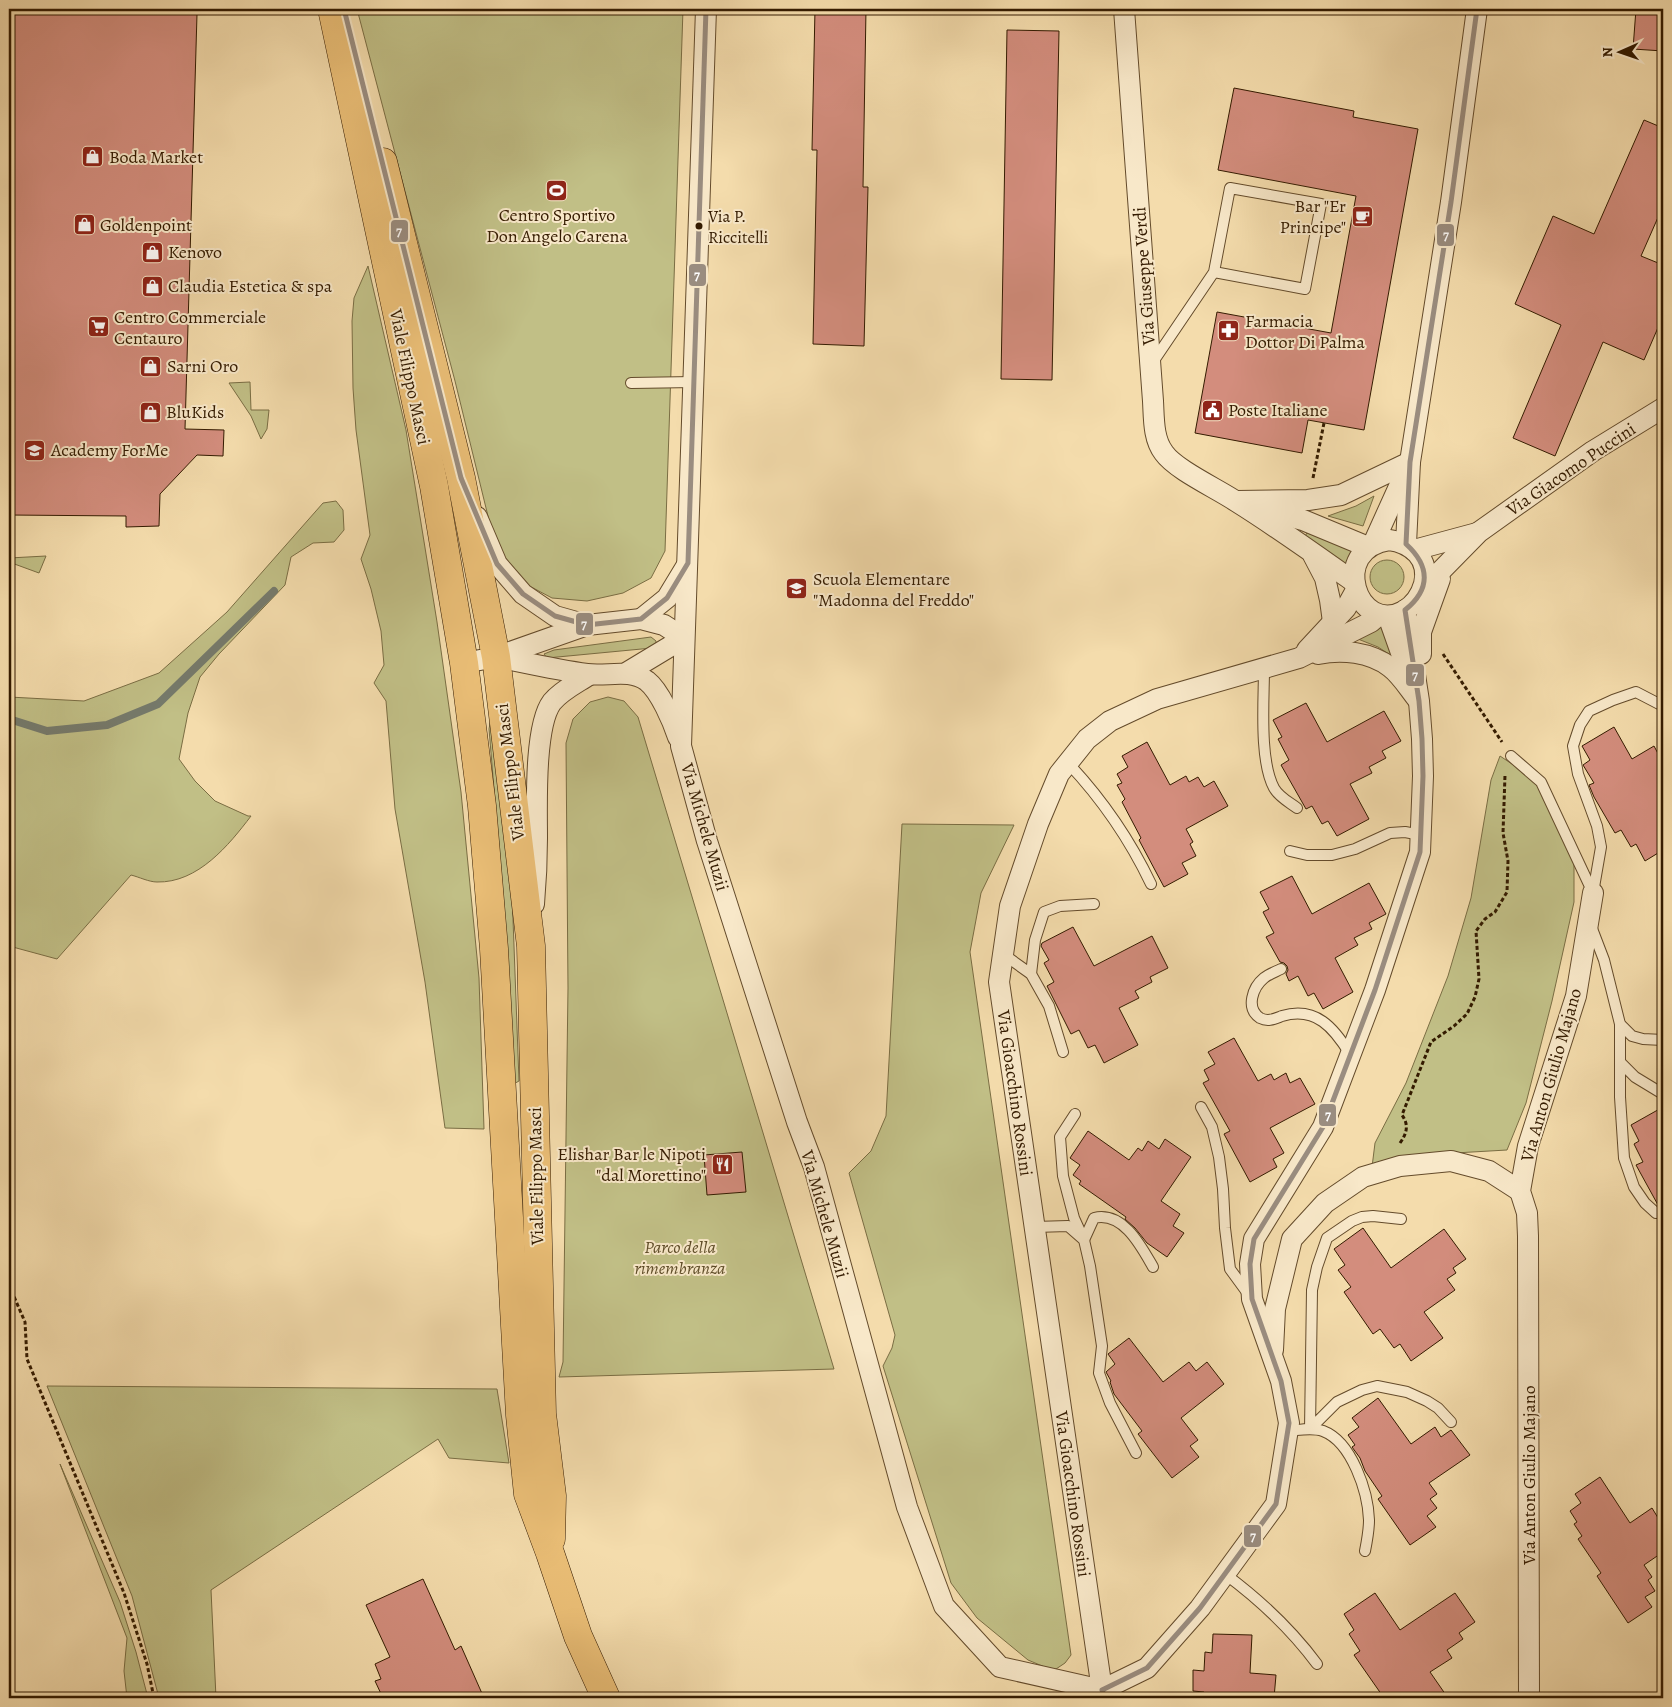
<svg xmlns="http://www.w3.org/2000/svg" width="1672" height="1707" font-family="Alegreya,serif">
<rect width="100%" height="100%" fill="#f4dcac"/>
<filter id="stains"><feTurbulence type="fractalNoise" baseFrequency=".004" numOctaves="4"/><feColorMatrix values="0 0 0 0 .2 0 0 0 0 .09 0 0 0 0 .02 0 0 0 .5 -.17"/></filter>
<radialGradient id="worn" r=".72"><stop offset=".6" stop-color="#630" stop-opacity="0"/><stop offset="1" stop-color="#630" stop-opacity=".3"/></radialGradient>
<g fill="#c1bf86" stroke="#7a6d43">
<path d="M357,9H683L665,551L651,578L623,593L587,601L552,598L518,580L497,553L455,381Z"/>
<path d="M368,266L406,430L437,622L461,792L479,978L484,1129L445,1128L425,982L395,809L386,701L374,683L384,665L381,631L371,589L361,559L370,535L356,430L353,388L352,321L354,298Z"/>
<path d="M250,382L251,410H269L267,429L261,439L251,416L229,383Z"/>
<path d="M1374,496L1363,526L1328,516L1356,506Z"/>
<path d="M336,501L343,510L344,530L334,542L313,543L291,557L285,585L219,654L200,677L188,713L179,759L195,781L215,801L248,816H251C229,845 198,883 157,882C149,882 139,877 131,875L57,959L9,946V697L84,701L159,673L227,612L323,503Z"/>
<path d="M1307,533L1354,549L1348,568L1305,536Z"/>
<path d="M46,556L39,573L9,562V558Z"/>
<circle cx="1387" cy="577" r="17"/>
<path d="M1381,627L1398,660L1378,647L1358,639Z"/>
<path d="M651,637L656,641V643L652,648L547,658L544,654L554,650Z"/>
<path d="M608,697L624,701L638,717L834,1369L559,1377L563,1362L568,988L566,743L573,719L590,702Z"/>
<path d="M492,712L512,892L519,1081L510,1086L504,908L489,729Z"/>
<path d="M1500,756L1521,770L1538,785L1574,863V902L1552,1001L1526,1103L1507,1150L1420,1155L1372,1167L1375,1143L1406,1083L1448,976L1471,898L1491,780Z"/>
<path d="M902,824L1014,825L981,893L970,952L1071,1655L1065,1663L1056,1669L1047,1668L1028,1660L977,1618L951,1583L883,1366L892,1348L895,1335L849,1173L871,1151L886,1116Z"/>
<path d="M47,1386L497,1389L509,1463L449,1458L438,1439L211,1590L216,1698H159L132,1596Z"/>
<path d="M60,1464L120,1602L136,1652L148,1698H127L124,1671L127,1638Z"/>
</g>
<g fill="none" stroke-linecap="round" stroke-linejoin="round">
<path stroke="#757a6c" stroke-width="8" d="M9,719L47,731L107,725L158,704L274,591"/>
</g>
<g fill="#d38d7d" stroke="#341b00">
<path d="M9,9L197,14L185,429L224,430L223,456L197,455L160,494L159,526L126,527V516L9,515Z"/>
<path d="M815,9H866L863,187H868L864,346L813,344L817,150H812Z"/>
<path d="M1636,9H1663V51L1633,49Z"/>
<path d="M1007,30L1059,31L1052,380L1001,379Z"/>
<path d="M1234,88L1354,111L1353,117L1418,129L1364,430L1308,420L1302,453L1195,433L1217,312L1331,333L1356,196L1218,170Z"/>
<path d="M1644,120L1663,128V206L1641,256L1663,265V316L1644,360L1603,342L1555,456L1513,438L1561,325L1515,304L1553,216L1594,234Z"/>
<path d="M1306,703L1327,742L1384,711L1401,741L1382,751L1386,758L1369,767L1372,773L1350,784L1369,819L1337,836L1328,821L1322,824L1312,806L1306,809L1281,765L1289,760L1278,739L1282,737L1273,720Z"/>
<path d="M1614,727L1632,759L1654,746L1663,763V850L1645,861L1636,844L1631,847L1621,830L1615,833L1594,797L1589,785L1594,783L1583,765L1590,760L1582,746Z"/>
<path d="M1147,742L1170,785L1186,776L1189,782L1198,777L1204,787L1214,781L1228,806L1186,829L1193,842L1190,844L1196,856L1182,863L1188,874L1164,887L1139,840L1141,838L1122,802L1125,799L1117,785L1122,783L1117,774L1128,767L1122,756Z"/>
<path d="M1292,876L1312,914L1369,883L1386,914L1369,923L1372,929L1354,938L1358,945L1335,958L1353,992L1323,1009L1314,993L1308,996L1298,976L1289,981L1286,974L1288,970L1287,966L1284,963L1280,962L1266,937L1274,933L1263,912L1269,909L1260,892Z"/>
<path d="M1073,927L1094,966L1152,936L1168,968L1150,977L1152,982L1135,991L1139,998L1119,1008L1138,1045L1104,1063L1095,1045L1088,1048L1079,1030L1071,1034L1047,986L1054,982L1044,963L1049,960L1041,946L1042,943Z"/>
<path d="M1234,1038L1258,1081L1271,1074L1274,1080L1286,1073L1290,1083L1300,1078L1315,1104L1270,1128L1284,1153L1273,1159L1277,1167L1250,1182L1224,1134L1230,1131L1203,1083L1209,1080L1204,1070L1215,1064L1208,1052Z"/>
<path d="M1663,1107V1216L1662,1210L1658,1205L1636,1165L1643,1162L1634,1144L1639,1141L1631,1125Z"/>
<path d="M1088,1131L1129,1160L1138,1148L1142,1151L1148,1141L1159,1149L1165,1139L1191,1157L1161,1201L1180,1214L1173,1226L1184,1233L1167,1257L1147,1243L1135,1228L1125,1219L1126,1217L1079,1184L1081,1181L1073,1175L1080,1165L1070,1158Z"/>
<path d="M742,1152L746,1192L707,1195L704,1155Z"/>
<path d="M1363,1228L1391,1268L1444,1229L1466,1259L1453,1268L1456,1273L1447,1279L1455,1290L1424,1312L1443,1338L1411,1361L1400,1344L1394,1348L1380,1329L1373,1334L1344,1292L1351,1287L1338,1270L1345,1265L1334,1249Z"/>
<path d="M1129,1338L1163,1382L1189,1362L1196,1371L1207,1362L1224,1384L1181,1418L1198,1440L1190,1446L1199,1457L1172,1478L1138,1434L1142,1431L1114,1394L1110,1382L1111,1381L1106,1372L1115,1364L1108,1354Z"/>
<path d="M1378,1398L1411,1444L1435,1427L1441,1437L1451,1430L1470,1455L1429,1483L1437,1494L1430,1499L1437,1508L1427,1516L1436,1527L1410,1545L1378,1499L1382,1496L1365,1471L1360,1458L1352,1447L1355,1445L1348,1435L1359,1427L1352,1418Z"/>
<path d="M1600,1477L1630,1523L1652,1508L1663,1526V1552L1644,1565L1652,1577L1648,1580L1655,1591L1645,1597L1652,1607L1628,1623L1597,1576L1601,1573L1578,1539L1582,1536L1574,1524L1577,1522L1570,1511L1581,1503L1575,1494Z"/>
<path d="M423,1579L455,1650L461,1646L484,1698H383L375,1681L381,1679L375,1664L390,1657L366,1605Z"/>
<path d="M1375,1593L1400,1630L1455,1593L1475,1622L1459,1633L1463,1639L1447,1650L1452,1658L1430,1672L1448,1698H1384L1354,1655L1360,1651L1349,1634L1354,1630L1344,1614Z"/>
<path d="M1213,1634L1252,1635L1250,1673L1276,1675L1274,1698H1203L1204,1692L1193,1691V1670L1204,1671L1205,1652L1212,1653Z"/>
</g>
<g fill="none" stroke-linecap="round" stroke-linejoin="round">
<defs>
<g id="lane">
<path d="M1153,362L1214,272L1305,289L1321,204L1230,188L1214,272"/>
<path d="M631,383L694,382"/>
<path d="M1264,668C1264,700 1259,760 1274,788C1279,797 1289,802 1297,808"/>
<path d="M1511,756L1541,782L1593,893"/>
<path d="M1068,763C1101,798 1130,840 1151,884"/>
<path d="M1290,851L1307,855H1332L1355,849L1390,833L1405,832L1421,835"/>
<path d="M1593,893L1601,847L1597,826L1578,774L1573,746L1580,725L1589,711L1613,700L1636,692L1663,706"/>
<path d="M1591,926L1604,960L1620,1024L1632,1036L1643,1039L1663,1040"/>
<path d="M1003,954L1031,974L1049,1006L1063,1052"/>
<path d="M1281,969C1275,972 1269,974 1264,978C1253,987 1245,1008 1260,1018C1268,1022 1274,1019 1282,1016C1316,1006 1334,1028 1350,1054"/>
<path d="M1031,974L1035,940L1044,912L1060,906L1094,904"/>
<path d="M1620,1024V1097L1624,1158L1634,1187L1645,1203L1656,1213"/>
<path d="M1620,1062L1635,1077L1663,1094"/>
<path d="M1201,1107L1212,1127L1219,1157L1223,1189L1225,1228L1230,1269L1249,1295"/>
<path d="M1075,1114L1060,1137L1063,1176L1074,1218L1084,1240L1094,1218C1123,1211 1141,1246 1153,1267"/>
<path d="M1401,1219L1373,1216L1362,1217L1352,1221L1327,1238L1317,1267L1312,1290L1310,1429L1337,1402L1362,1390L1377,1386L1407,1392L1427,1401L1438,1408L1451,1422"/>
<path d="M1035,1227L1068,1226L1084,1240L1090,1266L1102,1346L1099,1373L1110,1403L1136,1453"/>
<path d="M1288,1431C1300,1430 1312,1427 1323,1431C1352,1442 1368,1492 1369,1520C1369,1531 1367,1541 1365,1551"/>
<path d="M1225,1574C1260,1600 1291,1629 1317,1664"/>
</g>
<g id="street">
<path d="M706,9L681,746L707,841L797,1122L814,1167L907,1507L944,1606L1000,1667L1102,1690"/>
<path d="M1124,9L1153,401C1154,418 1153,439 1164,453C1176,470 1218,489 1237,502C1277,527 1316,555 1354,582"/>
<path d="M1237,501L1308,500L1341,495L1410,462"/>
<path d="M1260,508L1303,520L1368,547"/>
<path d="M477,517L497,564L523,594L555,616L587,625"/>
<path d="M1389,540C1412,543 1430,559 1424,584C1421,595 1414,605 1404,611C1357,636 1328,549 1389,540Z"/>
<path d="M1373,544L1406,471"/>
<path d="M1406,544L1410,462L1451,202L1477,9"/>
<path d="M1414,550L1477,533"/>
<path d="M1313,555L1325,578L1330,600L1333,622"/>
<path d="M1423,589L1479,532L1593,451L1663,408"/>
<path d="M1388,616L1406,667"/>
<path d="M641,619L667,598L687,565"/>
<path d="M1307,650L1346,608L1356,590"/>
<path d="M1318,654C1342,649 1370,652 1390,667C1401,675 1409,689 1418,700"/>
<path d="M1421,654V632L1440,579"/>
<path d="M497,657C527,663 557,670 587,674C607,677 629,668 647,681C660,691 673,722 678,737"/>
<path d="M464,663L496,657L587,625L641,619L664,625L684,638"/>
<path d="M626,673L684,638"/>
<path d="M534,904C536,882 537,860 537,838C537,807 534,726 552,702C562,690 577,683 589,675"/>
<path d="M1273,1350L1275,1309L1292,1239L1325,1203L1363,1177L1400,1166L1451,1161L1489,1171L1520,1191"/>
<path d="M1102,1690L1147,1668L1200,1608L1276,1504L1289,1423L1281,1381L1252,1299L1250,1264L1254,1239L1323,1127L1375,990L1420,852L1423,776L1422,739L1419,701L1405,610"/>
<path d="M1105,1698L1102,1690L999,982L1010,906L1038,824L1059,774L1087,739L1110,721L1157,699L1299,658L1371,622L1379,615"/>
<path d="M1529,1698L1528,1236L1527,1213L1520,1191L1528,1146L1576,996L1593,893"/>
</g>
<g id="primary">
<path d="M332,9L434,486L464,663L482,806L494,949L520,1415L528,1494L550,1553L578,1636L606,1698"/>
<path d="M383,162L461,478L496,657L531,946L542,1414L552,1496L551,1539"/>
</g>
</defs>
<use href="#lane" stroke="#644b2b" stroke-width="12"/>
<use href="#street" stroke="#644b2b" stroke-width="22"/>
<use href="#primary" stroke="#341b00" stroke-width="29"/>
<g stroke="#341b00" stroke-width="3" stroke-dasharray="4 2.5" stroke-linecap="butt">
<path d="M1313,478L1324,423"/>
<path d="M1443,654L1502,742"/>
<path d="M1400,1143C1407,1133 1409,1125 1402,1115L1431,1042L1454,1026L1467,1014L1475,997L1479,979L1476,931L1485,919L1495,912L1507,892L1508,861L1503,833L1505,775"/>
<path d="M9,1285L25,1322L27,1359L124,1593L147,1664L154,1698"/>
</g>
<use href="#lane" stroke="#f8e8c9" stroke-width="10"/>
<use href="#street" stroke="#f8e8c9" stroke-width="20"/>
<use href="#primary" stroke="#eabe76" stroke-width="28"/>
<defs>
<g id="bus-1">
<path d="M344,9L461,478L497,564L523,594L555,616L587,625L641,619L667,598L688,563L706,9"/>
<path d="M1105,1698L1102,1690L1147,1668L1200,1608L1276,1504L1289,1423L1281,1381L1252,1299L1250,1264L1254,1239L1323,1127L1375,990L1420,852L1423,776L1422,739L1419,701L1405,610C1431,589 1430,566 1406,544L1410,462L1451,202L1477,9"/>
</g>
</defs>
<use href="#bus-1" stroke="#f8e8c9" stroke-width="9"/>
<use href="#bus-1" stroke="#9a8d80" stroke-width="5"/>
</g>
<defs>
<symbol id="shop-square" viewBox="-11 -11 22 22"><rect x="-9" y="-9" width="18" height="18" rx="4" fill="#8f2418" stroke="#f8e8c9"/><path d="M-5-2.5h2.3a2.7 3.5 0 0 1 5.4 0H5L5.5 6h-11ZM-1.5-2.5h3a1.5 2.3 0 0 0-3 0Z" fill="#fff"/></symbol>
<symbol id="stadium-square" viewBox="-11 -11 22 22"><rect x="-9" y="-9" width="18" height="18" rx="4" fill="#8f2418" stroke="#f8e8c9"/><path d="M0-5a6.5 5 0 1 0 0 10a6.5 5 0 1 0 0-10ZM-3.5-1.8h7v3.6h-7Z" fill="#fff"/></symbol>
<symbol id="cafe-square" viewBox="-11 -11 22 22"><rect x="-9" y="-9" width="18" height="18" rx="4" fill="#8f2418" stroke="#f8e8c9"/><path d="M-5.5-4.5H6V0H3Q3 3.5 0 3.5H-2.5Q-5.5 3.5-5.5 0ZM3-3.2v2h1.7v-2ZM-6 4.5H4V6H-6Z" fill="#fff"/></symbol>
<symbol id="supermarket-square" viewBox="-11 -11 22 22"><rect x="-9" y="-9" width="18" height="18" rx="4" fill="#8f2418" stroke="#f8e8c9"/><path d="M-6-5.5h2.5l.6 2H6L4.5 2H-2.5L-4.4-4H-6ZM-1.5 3.2a1.3 1.3 0 1 0 .1 0ZM3 3.2a1.3 1.3 0 1 0 .1 0Z" fill="#fff"/></symbol>
<symbol id="pharmacy-square" viewBox="-11 -11 22 22"><rect x="-9" y="-9" width="18" height="18" rx="4" fill="#8f2418" stroke="#f8e8c9"/><path d="M-2-6h4v4h4v4h-4v4h-4v-4h-4v-4h4Z" fill="#fff"/></symbol>
<symbol id="civic-square" viewBox="-11 -11 22 22"><rect x="-9" y="-9" width="18" height="18" rx="4" fill="#8f2418" stroke="#f8e8c9"/><path d="M-.6-6.5H3V-4.5H.6V-3L4-1V1h2V6H-6V1h2V-1L-.6-3ZM-1.2 2.5V6h2.4V2.5Z" fill="#fff"/></symbol>
<symbol id="university-square" viewBox="-11 -11 22 22"><rect x="-9" y="-9" width="18" height="18" rx="4" fill="#8f2418" stroke="#f8e8c9"/><path d="M0-5L7-2L0 1L-7-2ZM-4 1L0 2.5L4 1V4Q0 6-4 4Z" fill="#fff"/></symbol>
<symbol id="school-square" viewBox="-11 -11 22 22"><rect x="-9" y="-9" width="18" height="18" rx="4" fill="#8f2418" stroke="#f8e8c9"/><path d="M0-5L7-2L0 1L-7-2ZM-4 1L0 2.5L4 1V4Q0 6-4 4Z" fill="#fff"/></symbol>
<symbol id="restaurant-square" viewBox="-11 -11 22 22"><rect x="-9" y="-9" width="18" height="18" rx="4" fill="#8f2418" stroke="#f8e8c9"/><path d="M-5-6h1v4h1v-4h1v4h1v-4h1v5L-1.5 .5V6h-2V.5L-5-1ZM5-6V6H3V1.5H1.5Q1.5-4 5-6Z" fill="#fff"/></symbol>
</defs>
<g fill-rule="evenodd">
<use href="#shop-square" x="80" y="144" width="25" height="25"/>
<use href="#stadium-square" x="544" y="178" width="25" height="25"/>
<use href="#cafe-square" x="1350" y="204" width="25" height="25"/>
<use href="#shop-square" x="72" y="212" width="25" height="25"/>
<use href="#shop-square" x="140" y="240" width="25" height="25"/>
<use href="#shop-square" x="140" y="274" width="25" height="25"/>
<use href="#supermarket-square" x="86" y="314" width="25" height="25"/>
<use href="#pharmacy-square" x="1216" y="318" width="25" height="25"/>
<use href="#shop-square" x="138" y="354" width="25" height="25"/>
<use href="#civic-square" x="1200" y="398" width="25" height="25"/>
<use href="#shop-square" x="138" y="400" width="25" height="25"/>
<use href="#university-square" x="22" y="438" width="25" height="25"/>
<use href="#school-square" x="784" y="576" width="25" height="25"/>
<use href="#restaurant-square" x="710" y="1152" width="25" height="25"/>
</g>
<circle fill="#341b00" stroke="#f8e8c9" stroke-width="2" cx="699" cy="226" r="4.5"/>
<g text-anchor="middle" dominant-baseline="central" stroke-width="4" stroke-linejoin="round" paint-order="stroke">
<g font-size="17" fill="#341b00" stroke="#f8e8c9" text-anchor="start">
<text x="708" y="216">Via P.<tspan x="708" dy="21">Riccitelli</tspan></text>
</g>
<g font-size="18" fill="#341b00" stroke="#f8e8c9" text-anchor="start">
<text x="109" y="157">Boda Market</text>
<text x="1346" y="206" text-anchor="end">Bar "Er<tspan x="1346" dy="21">Principe"</tspan></text>
<text x="557" y="215" text-anchor="middle">Centro Sportivo<tspan x="557" dy="21">Don Angelo Carena</tspan></text>
<text x="100" y="225">Goldenpoint</text>
<text x="168" y="252">Kenovo</text>
<text x="168" y="286">Claudia Estetica &amp; spa</text>
<text x="114" y="317">Centro Commerciale<tspan x="114" dy="21">Centauro</tspan></text>
<text x="1245" y="321">Farmacia<tspan x="1245" dy="21">Dottor Di Palma</tspan></text>
<text x="167" y="366">Sarni Oro</text>
<text x="1228" y="410">Poste Italiane</text>
<text x="166" y="412">BluKids</text>
<text x="51" y="450">Academy ForMe</text>
<text x="813" y="579">Scuola Elementare<tspan x="813" dy="21">"Madonna del Freddo"</tspan></text>
<text x="706" y="1154" text-anchor="end">Elishar Bar le Nipoti<tspan x="706" dy="21">"dal Morettino"</tspan></text>
</g>
<g font-size="18" fill="#341b00" stroke="#f8e8c9">
<text transform="translate(1144 276) rotate(-94)">Via Giuseppe Verdi</text>
<text transform="translate(410 377) rotate(78)">Viale Filippo Masci</text>
<text transform="translate(1571 469) rotate(-34)">Via Giacomo Puccini</text>
<text transform="translate(510 772) rotate(-97)">Viale Filippo Masci</text>
<text transform="translate(705 827) rotate(74)">Via Michele Muzii</text>
<text transform="translate(1551 1075) rotate(-74)">Via Anton Giulio Majano</text>
<text transform="translate(1015 1093) rotate(82)">Via Gioacchino Rossini</text>
<text transform="translate(536 1176) rotate(-91)">Viale Filippo Masci</text>
<text transform="translate(825 1214) rotate(74)">Via Michele Muzii</text>
<text transform="translate(1529 1475) rotate(-90)">Via Anton Giulio Majano</text>
<text transform="translate(1073 1494) rotate(82)">Via Gioacchino Rossini</text>
</g>
<g font-size="18" font-style="italic" fill="#5e4c28" stroke="#f8e8c9">
<text x="680" y="1247">Parco della<tspan x="680" dy="21">rimembranza</tspan></text>
</g>
</g>
<g stroke="#f8e8c9" stroke-width="2">
<rect x="390" y="219" width="19" height="24" rx="5" fill="#9a8d80"/>
<rect x="1436" y="223" width="19" height="24" rx="5" fill="#9a8d80"/>
<rect x="688" y="263" width="19" height="24" rx="5" fill="#9a8d80"/>
<rect x="575" y="612" width="19" height="24" rx="5" fill="#9a8d80"/>
<rect x="1405" y="663" width="20" height="24" rx="5" fill="#9a8d80"/>
<rect x="1318" y="1103" width="19" height="24" rx="5" fill="#9a8d80"/>
<rect x="1243" y="1524" width="19" height="24" rx="5" fill="#9a8d80"/>
</g>
<g font-size="14" text-anchor="middle" font-weight="bold" fill="#fff">
<text x="399" y="236">7</text>
<text x="1446" y="240">7</text>
<text x="697" y="280">7</text>
<text x="584" y="629">7</text>
<text x="1415" y="680">7</text>
<text x="1328" y="1120">7</text>
<text x="1253" y="1541">7</text>
</g>
<rect width="1672" height="1707" fill="none" stroke="#f4dcac" stroke-width="30"/>
<rect x="10" y="10" width="1652" height="1687" fill="none" stroke="#341b00" stroke-width="2.5"/>
<rect x="15" y="15" width="1642" height="1677" fill="none" stroke="#341b00"/>
<g transform="translate(1620 52) rotate(268)" stroke="#f8e8c9" stroke-width="4" paint-order="stroke">
<path d="M0-4L9 19L0 12L-9 19Z" fill="#341b00"/>
<text y="-8" font-size="14" font-weight="bold" text-anchor="middle" fill="#341b00">N</text>
</g>
<rect width="100%" height="100%" filter="url(#stains)"/>
<rect width="100%" height="100%" fill="url(#worn)"/>
</svg>
